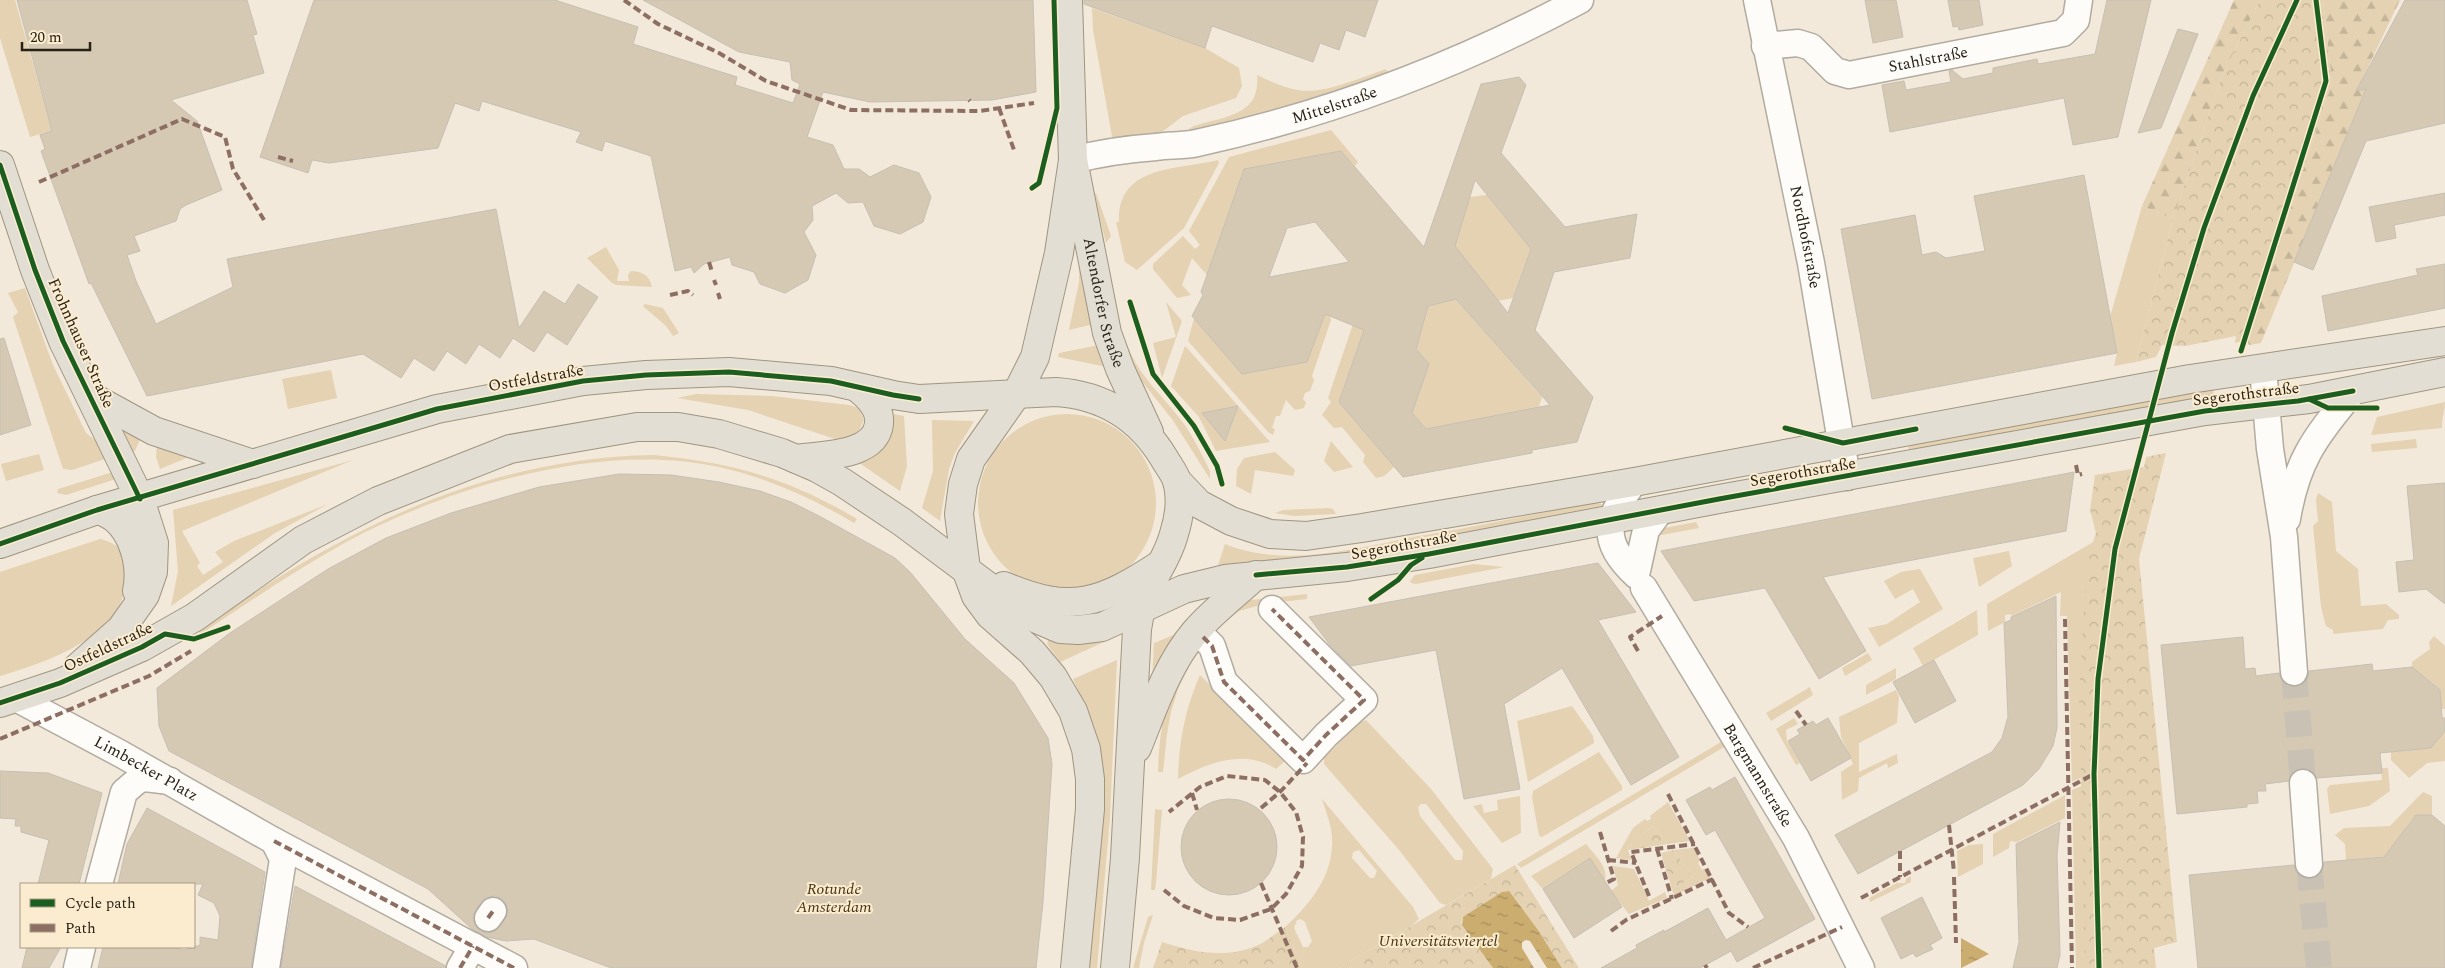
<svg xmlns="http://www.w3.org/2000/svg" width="2445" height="968" font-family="Spectral,serif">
<defs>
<pattern id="forest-firs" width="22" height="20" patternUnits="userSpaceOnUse" patternTransform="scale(1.25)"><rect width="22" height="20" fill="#e4d2b2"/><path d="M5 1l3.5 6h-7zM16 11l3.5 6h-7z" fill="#c4b498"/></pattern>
<pattern id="park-crowns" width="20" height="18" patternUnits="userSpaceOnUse" patternTransform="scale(1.25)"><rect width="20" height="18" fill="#e4d2b2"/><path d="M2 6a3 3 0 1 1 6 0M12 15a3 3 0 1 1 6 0" fill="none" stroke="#c4b498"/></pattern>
<pattern id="water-ripples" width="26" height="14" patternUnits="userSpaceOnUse" patternTransform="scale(1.25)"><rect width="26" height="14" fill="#cbad70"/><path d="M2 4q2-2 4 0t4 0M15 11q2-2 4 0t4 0" fill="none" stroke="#a58c5b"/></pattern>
</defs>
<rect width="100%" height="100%" fill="#f2e9da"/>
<g fill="#e4d2b2" fill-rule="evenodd">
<path d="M0,0H15L52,131L30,137L0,38Z"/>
<path d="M1092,8L1205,48L1239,68L1242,86L1236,98L1183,116L1154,138L1113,142L1093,30Z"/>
<path d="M1386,69L1388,73L1305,103L1190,134L1189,129L1194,126C1225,116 1261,116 1257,75C1270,81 1284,88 1298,90C1323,95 1362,77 1386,69Z"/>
<path d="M1331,130L1358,162L1355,166L1341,151L1245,169L1207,275L1192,258L1182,285L1191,295L1177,298L1153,269V264L1183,236L1195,249L1200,245L1189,231L1229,157Z"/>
<path d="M1218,160L1219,163L1184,228L1137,270L1125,262L1116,222H1119C1117,165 1177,170 1218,160Z"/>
<path d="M1096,193L1111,236L1106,243L1094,195Z"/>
<path d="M1487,195L1531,249L1513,298L1498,301L1455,246L1470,197Z"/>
<path d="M2142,206L2173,219L2136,362L2114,366L2117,353L2110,317Z"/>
<path d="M1079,235L1094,324L1069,330L1079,282Z"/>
<path d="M606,247L619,270L617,281H629L628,275L631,271C642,271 650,276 652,287L617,285L612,283L587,258Z"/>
<path d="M25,288L53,365L86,433L100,444L108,458L72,470L63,469L13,317L18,312L8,293Z"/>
<path d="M1456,299L1542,397L1539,407L1426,429L1412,413L1429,364L1416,349L1428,306Z"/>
<path d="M1166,302L1182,321L1162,378L1153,343L1176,337Z"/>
<path d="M645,304L663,308L679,333L673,336L666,326L643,306Z"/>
<path d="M1328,306L1331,320L1312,376L1314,380L1310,391L1305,393L1303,399L1306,402L1304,408L1295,410L1286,400L1280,416H1276L1272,428L1275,429L1273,435L1268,432L1188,341L1194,318L1243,374L1307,362Z"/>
<path d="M1353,324L1364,329L1339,402L1394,467L1384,476L1376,478L1363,462L1365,455L1342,427L1334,428L1322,415L1331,402L1328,398Z"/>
<path d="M1121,340L1126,342C1139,378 1162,394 1184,424C1194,438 1202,455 1210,471V479L1172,419L1127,363Z"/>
<path d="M1099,345L1107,367L1058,357L1059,353Z"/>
<path d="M1185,346L1187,348L1270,442L1216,451L1199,417L1171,386Z"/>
<path d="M331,370L337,398L288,409L282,379Z"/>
<path d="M2213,388L2214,396L2066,421L1909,452L1908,444Z"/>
<path d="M696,394L772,396L849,405L859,408L864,420L858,433L850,437L835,439L748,410L677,398Z"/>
<path d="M2445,402C2445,412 2441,419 2442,428L2371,435L2377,417Z"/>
<path d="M894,414L904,416L907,466L900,491L858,462C880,448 894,443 894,414Z"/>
<circle cx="1067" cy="503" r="89"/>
<path d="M932,420L974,421L955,453L949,469L940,521L922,508L933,471Z"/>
<path d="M117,423L141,437L135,451L129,453Z"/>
<path d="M2416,439L2417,448L2372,452L2371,444Z"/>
<path d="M1331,441L1353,467L1334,472L1324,461Z"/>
<path d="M157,445L187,456L189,457L160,469L156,457Z"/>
<path d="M1275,452L1295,470L1293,476L1255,470L1251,494L1236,486L1237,469L1244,458Z"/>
<path d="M39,454L44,470L6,481L1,464Z"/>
<path d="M654,455C733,463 788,478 857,519L854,523C812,498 768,478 719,467C601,441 452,486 348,541C297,569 249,602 201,634L198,631C336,533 481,458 654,455Z"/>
<path d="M353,460L182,531L200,563L197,566L203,575L223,562L215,552L234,541L328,504L275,533L171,606L178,571L173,510Z"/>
<path d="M113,472L116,479L66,495L57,493L58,489Z"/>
<path d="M2318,493L2332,502L2336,551L2358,569L2361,606L2386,604L2399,615V619L2388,620L2383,629L2333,634V630L2326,626L2321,607L2313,526L2318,521L2316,500Z"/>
<path d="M1594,502L1605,505L1385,549L1288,560L1218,565L1225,544C1287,569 1355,548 1419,536C1477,526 1536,514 1594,502Z"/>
<path d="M1329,508L1333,509L1336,514L1294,516L1275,513L1283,510Z"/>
<path d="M1696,522L1699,528L1656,536L1665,528Z"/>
<path d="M100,539C114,542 126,550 127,566C132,634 53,660 0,676V572Z"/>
<path d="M2095,541L2087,775L2072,782L2067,616H2060L2061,592L2011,616V614L2005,615V622L1988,631L1987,604Z"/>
<path d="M2009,551L2012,566L1979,587L1973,558Z"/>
<path d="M1474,564L1504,567L1416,584L1411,583L1410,581L1415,575Z"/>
<path d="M1920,569L1943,609L1879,647L1868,628L1887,624L1920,602L1913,589L1895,599L1884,581L1901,572Z"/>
<path d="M1307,594V599L1264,604L1239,611L1215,630L1242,601Z"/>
<path d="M1977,610L1978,635L1923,666L1913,648Z"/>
<path d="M1115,633V637L1060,662L1047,644L1048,640H1078Z"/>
<path d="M1176,634H1179L1152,681L1154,643Z"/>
<path d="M2434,636L2445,646V709H2441L2440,690L2412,667V662L2430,649L2429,642Z"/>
<path d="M1197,650L1178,689L1171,712L1167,734L1163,772H1158C1159,745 1161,715 1173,691C1180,677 1189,663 1197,650Z"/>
<path d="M1868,653L1872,660L1845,676L1842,668Z"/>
<path d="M1117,660L1110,817L1097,968H1088L1087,710L1073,679Z"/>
<path d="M1896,668V679L1866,695V685Z"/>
<path d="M1200,675L1283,758L1284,762L1276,769C1244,748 1208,763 1178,779C1179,741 1185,709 1200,675Z"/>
<path d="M1810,687L1813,695L1771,721L1766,713Z"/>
<path d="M1896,690L1899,696L1897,723L1859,743V772L1897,754L1898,763L1888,768L1887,763L1859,778L1858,791L1842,800L1841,772L1853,764L1841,737L1839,717Z"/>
<path d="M1572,706L1593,736L1594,743L1528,782L1517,721Z"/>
<path d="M1794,718L1798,724L1786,730L1787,741L1800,763L1796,765L1776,729Z"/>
<path d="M1366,720L1431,789L1493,869L1491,879L1446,905L1440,903L1400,851L1324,764V758L1361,722ZM1421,804H1426L1463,851L1462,860H1455L1420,816L1418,807Z"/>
<path d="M2445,731V761L2427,763L2409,778L2391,760V752L2431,748Z"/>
<path d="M1721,742L1724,747L1521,868L1517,864Z"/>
<path d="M1599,752L1622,786V790L1542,837L1539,836L1532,797L1533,791Z"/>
<path d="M2381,768H2388L2390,791L2369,806L2330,814L2327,789L2330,785L2382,780Z"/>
<path d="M2086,784L2091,968H2076L2072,790Z"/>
<path d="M2423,792L2432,796V815H2416L2406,827L2407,838L2388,856L2346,860L2345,844L2335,835L2344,828L2390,826Z"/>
<path d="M2065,795V818L2017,842L2010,841L2009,848L1993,857V834Z"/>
<path d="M1520,796L1521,833L1502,843L1473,806L1482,804L1484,813L1498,810L1497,800Z"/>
<path d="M1322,799L1413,907L1419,919L1412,925L1339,968H1302L1285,927C1313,902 1338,869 1331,829C1329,819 1325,809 1322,799ZM1359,850L1377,871L1374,878H1370L1352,858L1353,852ZM1301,919L1305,922L1312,941L1308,947H1303L1294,928L1297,920Z"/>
<path d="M1668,802L1690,841L1668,844L1653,826L1627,847L1631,860L1616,858L1633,828L1645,819L1647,821L1651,819L1650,816Z"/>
<path d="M1155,809L1162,810L1156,882L1155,890H1151Z"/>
<path d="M1586,844C1594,854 1609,867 1605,881L1590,858L1543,889L1531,876Z"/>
<path d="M1983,844V864L1958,877L1957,851L1969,845Z"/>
<path d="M1693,848L1700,860L1698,863L1702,870L1705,868L1710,878L1674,896L1672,889L1693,877L1673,850Z"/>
<path d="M1613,866L1634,869L1649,901L1665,892L1667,898L1629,914L1611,891L1618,885Z"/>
<path d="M1911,876V882L1870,902L1869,898L1897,883H1905L1906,879Z"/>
<path d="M1153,915L1144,943L1139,968H1133L1148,917Z"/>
</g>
<g fill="url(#forest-firs)">
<path d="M2234,0H2260L2222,76L2173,219L2142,206Z"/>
<path d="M2323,0H2400L2357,90L2366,89L2261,343L2249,345L2247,340L2332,83Z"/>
</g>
<g fill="url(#park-crowns)">
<path d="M2260,0H2323L2332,83L2247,340L2235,343L2236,336L2185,346L2162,345L2156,357L2136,362L2173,219L2222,76Z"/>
<path d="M2166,453L2139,559L2177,942L2154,948L2156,968H2085L2079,694L2087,561L2096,533L2090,510L2095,475L2144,467L2146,457Z"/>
<path d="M1653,826L1668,844L1628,850L1627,847Z"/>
<path d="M1673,850L1693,877L1672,889L1661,853Z"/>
<path d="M1515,865L1579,968H1562L1538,930L1506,891L1463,917L1461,923L1493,968H1339Z"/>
<path d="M1285,927L1302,968H1153L1162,942C1193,952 1224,959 1256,946C1266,942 1276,933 1285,927Z"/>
</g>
<g fill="url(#water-ripples)">
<path d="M1509,891L1538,930L1562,968H1547L1530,941L1526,940L1522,942V948L1534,968H1493L1462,925L1463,917L1502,892Z"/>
<path d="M1961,938L1989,954L1961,968Z"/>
</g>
<g fill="#d5c9b3" stroke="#c6bfb3" fill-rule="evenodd">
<path d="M17,0H247L257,34L253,35L264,73L171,100L197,121L222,190L186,205L180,209L176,221L134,236L140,251L127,255L136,281L156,324L233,287L227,259L496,209L519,328L544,291L565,304L578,284L598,297L567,345L547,332L534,352L513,338L500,358L479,344L466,364L447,351L434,371L414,358L401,378L363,354L147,396L91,283L89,284L41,151L45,149L40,135L52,131Z"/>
<path d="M314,0H555L638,27L633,44L737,77L735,85L793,103L800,84L792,80L790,62L739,52L643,0H1033L1036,92L992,100L870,102L823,92L807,137L833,145L844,169H859L870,177L894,165L919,173L931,197L923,222L900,234L874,226L863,202L848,203L836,193L812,206L813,220L804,232L816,255L808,280L785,293L760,284L754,272L732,265L730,257L704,264L694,273L691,267L675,271L651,156L605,141L602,151L576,142L581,132L482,101L479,111L455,103L438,148L329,163L312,160L308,173L260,157Z"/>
<path d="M1084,0H1378L1365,37L1346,30L1339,50L1320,43L1313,62L1212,26L1205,48L1084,4Z"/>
<path d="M1865,0H1896L1903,37L1873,43Z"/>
<path d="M1948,0H1979L1983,25L1959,30L1958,26L1953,27Z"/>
<path d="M2107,0H2151L2118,137L2073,145L2064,98L1890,132L1882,85L1904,81L1906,90L1951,82L1949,71L1952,70L1963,79L1993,73V68L2037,59L2038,64L2095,54Z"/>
<path d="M2405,0H2445V123L2366,141L2313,270L2294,262L2366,89L2356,91Z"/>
<path d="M2178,29L2198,34L2161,128L2138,133Z"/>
<path d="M1519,77L1526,85L1501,153L1546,205L1565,227L1637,214L1630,258L1554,272L1535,330L1593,397L1577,442L1532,450V453L1403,477L1339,402L1364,330L1325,314L1307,362L1242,374L1192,316L1203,295L1201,292L1244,169L1341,151L1424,247L1481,84ZM1475,180L1531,249L1508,313L1455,246ZM1315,222L1349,262L1269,277L1287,228ZM1456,299L1550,405L1426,429L1412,413L1429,364L1416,349L1428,306Z"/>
<path d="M2084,175L2117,353L1872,399L1841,229L1915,215L1922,255L1936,252L1946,258L1985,251L1974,196Z"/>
<path d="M2445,193V215L2394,225L2396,238L2376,242L2369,207Z"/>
<path d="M2445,264V308L2328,331L2322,296L2418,275L2416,269Z"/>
<path d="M4,338L31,425L0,435V339Z"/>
<path d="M1238,406L1225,441L1202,413Z"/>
<path d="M2074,472L2066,531L1823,577L1866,651L1819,679L1765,588L1694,601L1661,551Z"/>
<path d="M619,474L671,475L719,482L760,491L791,502L819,516L895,558L910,572L965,639L1014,683L1048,738L1052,764L1043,902L1036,968H611L534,939L506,941L487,937L472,929L428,889L169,751L159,726L157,688L230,633L328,569L386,538L451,513L539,487ZM495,896L502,899L506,904L508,913L500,927L494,932L486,933L479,930L475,925L473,916L481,902L487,897Z"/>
<path d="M2445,483V604L2426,589L2399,592L2396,562L2414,560L2407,486Z"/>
<path d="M1598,563L1636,612L1598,620L1679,757L1631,785L1562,668L1504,704L1520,789L1464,799L1436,650L1351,666L1330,645L1309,617Z"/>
<path d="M2056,596L2057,728L2053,746L2039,769L2023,785L1858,874L1835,835L1992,752L2002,738L2008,717L2004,623L2011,620V617Z"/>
<path d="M2243,637L2245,669L2255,668L2256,676L2279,673L2282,681L2288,686L2295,687L2303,684L2308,678L2309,671L2372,664L2373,671L2412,667L2440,690L2442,718H2445V731L2431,748L2380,753L2382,773L2317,778L2310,770L2301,768L2294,771L2289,781L2265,784L2266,791H2257L2258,803L2247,804V807L2177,814L2161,645Z"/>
<path d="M1934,660L1956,701L1915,723L1893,682Z"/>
<path d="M1828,718L1851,758L1811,781L1788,741L1800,734L1797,730L1813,721L1816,725Z"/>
<path d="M0,771L48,773L102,793L79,884H38L49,840L21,832V826H15L16,819L0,818Z"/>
<path d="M1735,777L1815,919L1737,962L1731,951L1700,968H1601L1637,948L1636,945L1664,930V932L1708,908L1726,940L1765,918L1715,830L1706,835L1686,800L1710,787L1712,790Z"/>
<circle cx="1229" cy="847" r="48"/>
<path d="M147,808L265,872L251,968H98L103,947H170L184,950L200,945V937L218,940L220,916L214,903L198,895L203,884H118L127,844Z"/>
<path d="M2416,815H2432L2445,826V968H2198L2189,875L2294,865L2296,872L2302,877L2311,879L2317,877L2322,871L2324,862L2384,857Z"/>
<path d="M2060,822L2057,855L2060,955L2057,968H2013L2019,942L2016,844Z"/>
<path d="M1590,858L1622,907L1574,938L1543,889Z"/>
<path d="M295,886L446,966L445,968H281Z"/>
<path d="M1922,897L1942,938L1930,945L1933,949L1916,957L1913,953L1901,959L1881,918Z"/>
<path d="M27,947H61L49,968H22Z"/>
</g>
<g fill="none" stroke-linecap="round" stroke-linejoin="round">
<g stroke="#c9c1b3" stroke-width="26" stroke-dasharray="26 13" stroke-linecap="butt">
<path d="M2294,672L2303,783"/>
<path d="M2309,864L2319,968"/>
</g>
<defs>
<g id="minor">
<path id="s1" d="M1757,0L1811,263L1847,477"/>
<path id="s2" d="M1765,46L1798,43L1811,47L1835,71L1849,75L2063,33L2076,20L2079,0"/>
<path id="s3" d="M1073,160C1100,153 1128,149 1156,147C1169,145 1184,146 1197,143C1331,114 1459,65 1580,0"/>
<path d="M2263,369L2270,449L2284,537L2294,672"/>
<path d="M1634,482C1606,519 1599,541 1636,575L1646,530L1660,511"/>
<path d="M2287,519C2297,458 2316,437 2353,391"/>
<path id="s4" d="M1644,588L1796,838L1861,968"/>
<path d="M1203,637L1212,646L1224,682L1303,760L1326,735L1364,700L1272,609"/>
<path id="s5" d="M16,698L121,754L274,841L514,968"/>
<path d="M2303,783L2309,864"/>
<path d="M99,884L124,792L138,780L145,778L170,781"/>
<path d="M488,918L493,911"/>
<path d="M77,968L82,947"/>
<path d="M266,968L283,859L274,841"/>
<path d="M460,968L473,946"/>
</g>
<g id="major">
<path id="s6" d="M1068,0L1073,160L1107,333L1120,369L1149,432"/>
<path d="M1073,160L1059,253L1035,357L1016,395L971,459L963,484L959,514L966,569L976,596L990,615L1032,652L1053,677L1073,711L1086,749L1090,779V809L1075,968"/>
<path d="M0,165L35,270L63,341L140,499L154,543L153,572L145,595L121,629L78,667"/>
<path d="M90,396L154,431L253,464"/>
<path d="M796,459C821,455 875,457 879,424C881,409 869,397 859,389"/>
<path d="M1177,481L1199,504L1231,521L1270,534L1306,536L1362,528L1634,482L2190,379L2445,341"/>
<path d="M97,510C130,517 143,561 137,591"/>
<path d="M0,544L97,510L437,409L583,381L646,375L729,372L831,381L893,395L919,399L1056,392C1103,395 1140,418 1164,458C1168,465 1175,474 1177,481C1182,498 1179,518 1174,534C1168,558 1152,577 1144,599C1140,609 1139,619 1137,629L1125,858L1115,968"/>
<path d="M1004,586C1071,615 1102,603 1161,564"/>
<path d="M0,703L60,683L142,647L195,617L303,540L378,501L510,449L637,427H678L719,434L782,453L817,468L842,482L902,522L1025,614L1060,629L1078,630L1102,627L1184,589L1225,579L1347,567L1429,554L1719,499L2205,411L2309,399L2445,372"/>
<path d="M1137,748C1153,709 1167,665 1195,632C1213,611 1236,594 1256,575"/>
</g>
</defs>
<use href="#minor" stroke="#b2aba0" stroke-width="29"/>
<use href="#major" stroke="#9f9580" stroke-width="30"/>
<use href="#minor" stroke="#fdfcf9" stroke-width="26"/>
<use href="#major" stroke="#e2ded4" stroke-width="28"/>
<g stroke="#8d6e63" stroke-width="4" stroke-dasharray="8 4" stroke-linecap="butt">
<path d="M624,0L658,24L719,53L766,81L851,110L980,111L1034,103"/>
<path d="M969,100L970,101"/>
<path d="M999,108L1014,150"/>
<path d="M278,157L293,161"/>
<path d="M39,182L182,119L225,137L233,169L264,220"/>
<path d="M709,262L712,272"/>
<path d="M714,280L716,285"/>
<path d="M718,293L720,299"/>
<path d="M670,295L688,291L693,295"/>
<path d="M2076,465L2078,475L2082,474"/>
<path d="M2065,619L2072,968"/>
<path d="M1203,637L1212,646L1224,682L1303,760L1326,735L1364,700L1272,609"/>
<path d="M1638,651L1630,637L1662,616"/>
<path d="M1796,711L1806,725"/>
<path d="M0,739L149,676L191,651"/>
<path d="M1192,793L1197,810"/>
<path d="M1668,794L1729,913L1748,927"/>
<path d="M1261,808L1280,792L1307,763"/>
<path d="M1949,825L1954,872"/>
<path d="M1600,832L1614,879L1606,883"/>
<path d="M274,841L514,968"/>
<path d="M1657,849L1672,899"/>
<path d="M1900,851V877"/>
<path d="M1608,860L1636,863"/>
<path d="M1954,877L1956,943"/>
<path d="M1261,883L1297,968"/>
<path d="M1164,890L1184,906L1214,918L1240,920L1271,909L1286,894L1302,866L1303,837L1296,812L1280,792L1265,780L1227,776L1200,787L1169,812"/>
<path d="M1649,896L1631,852L1695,844"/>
<path d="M1861,898L2094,774"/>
<path d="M488,918L493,911"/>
<path d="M1611,931L1626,920L1713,879"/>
<path d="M1705,965L1707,968"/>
<path d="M460,968L473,946"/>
<path d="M1753,968L1842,927"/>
</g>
<defs>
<g id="cycleway">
<path d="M0,165L35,270L63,341L140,499"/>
<path d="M1032,188L1039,183L1057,108L1054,0"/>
<path d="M1130,302L1153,374L1194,426L1217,466L1222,484"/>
<path d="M2241,351L2326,81L2316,0"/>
<path d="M2309,399L2328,408H2377"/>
<path d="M1785,428L1843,443L1916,429"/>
<path d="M0,544L97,510L437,409L583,381L646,375L729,372L831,381L893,395L919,399"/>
<path d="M1256,575L1347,567L1429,554L1719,499L2205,411L2298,401L2353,391"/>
<path d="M1371,599L1398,580L1411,565L1422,558"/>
<path d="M0,703L60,683L142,647L165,634L194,639L228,627"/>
<path d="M2099,968L2094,774L2098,679L2115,549L2172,333L2204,228L2253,96L2297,0"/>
</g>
</defs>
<use href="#cycleway" stroke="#fceccf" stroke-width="8"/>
<use href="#cycleway" stroke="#1b5e20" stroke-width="5"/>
</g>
<g text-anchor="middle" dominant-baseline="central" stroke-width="4" stroke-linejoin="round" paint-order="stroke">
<g font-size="16" fill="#272116" stroke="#fceccf">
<text stroke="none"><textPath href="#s2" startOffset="176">Stahlstraße</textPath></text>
<text stroke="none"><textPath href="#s3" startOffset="268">Mittelstraße</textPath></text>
<text stroke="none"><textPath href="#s1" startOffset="242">Nordhofstraße</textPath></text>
<text stroke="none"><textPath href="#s6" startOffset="306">Altendorfer Straße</textPath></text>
<text transform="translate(81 343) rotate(66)">Frohnhauser Straße</text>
<text transform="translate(536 378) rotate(-10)">Ostfeldstraße</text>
<text transform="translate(2246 394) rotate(-7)">Segerothstraße</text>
<text transform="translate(1803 472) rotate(-10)">Segerothstraße</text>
<text transform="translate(1404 545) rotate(-10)">Segerothstraße</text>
<text transform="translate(108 647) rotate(-25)">Ostfeldstraße</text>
<text stroke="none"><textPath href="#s5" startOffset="148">Limbecker Platz</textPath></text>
<text stroke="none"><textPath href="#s4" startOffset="219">Bargmannstraße</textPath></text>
</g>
<g font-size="16" font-style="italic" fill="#463512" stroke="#fceccf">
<text x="834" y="889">Rotunde<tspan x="834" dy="18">Amsterdam</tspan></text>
<text x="1438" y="941">Universitätsviertel</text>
</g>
</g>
<rect x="20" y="883" width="175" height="65" fill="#fceccf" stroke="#a79b85"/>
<rect x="30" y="899" width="25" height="8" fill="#1b5e20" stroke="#a79b85"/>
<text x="65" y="908" font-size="15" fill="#272116">Cycle path</text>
<rect x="30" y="924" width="25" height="8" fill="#8d6e63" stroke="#a79b85"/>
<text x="65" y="933" font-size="15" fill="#272116">Path</text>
<path d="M22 42v8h68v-8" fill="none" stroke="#272116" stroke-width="2.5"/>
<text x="30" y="42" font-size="15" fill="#272116" stroke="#fceccf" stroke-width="4" paint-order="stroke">20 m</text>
</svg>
